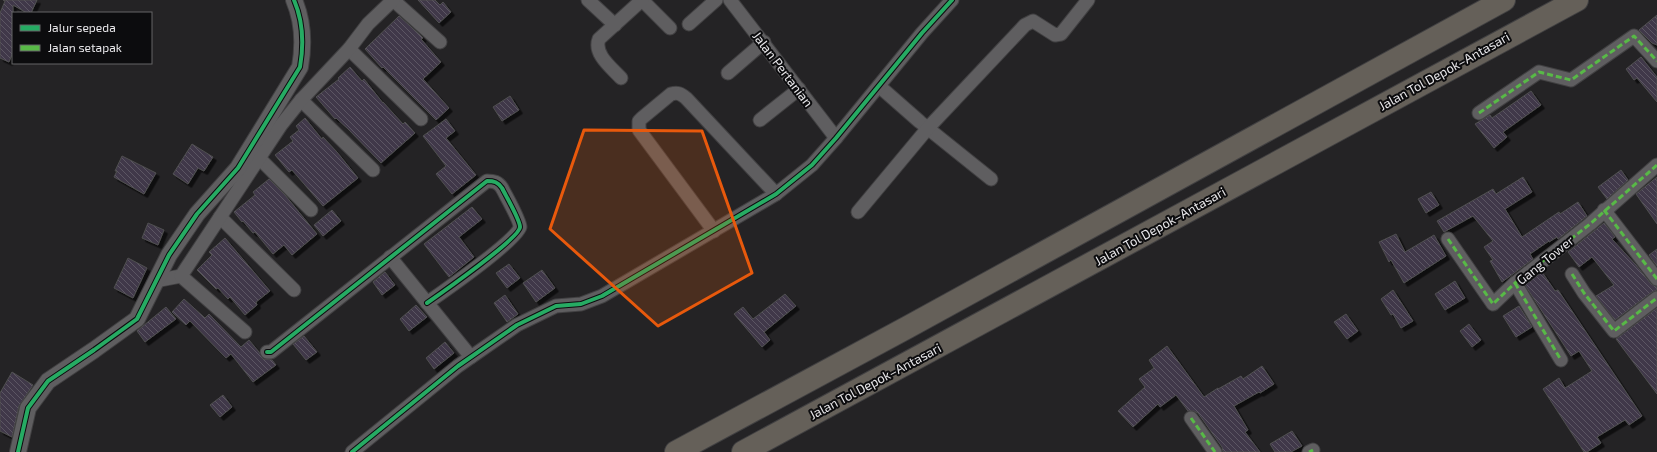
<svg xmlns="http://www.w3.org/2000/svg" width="1657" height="452" font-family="'Exo 2',sans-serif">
<defs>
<pattern id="building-back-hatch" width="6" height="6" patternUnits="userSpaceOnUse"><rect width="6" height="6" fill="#403948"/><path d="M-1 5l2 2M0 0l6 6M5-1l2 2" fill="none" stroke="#5c5663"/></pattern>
<filter id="shadow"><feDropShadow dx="3.5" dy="3.5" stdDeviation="0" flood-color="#0009"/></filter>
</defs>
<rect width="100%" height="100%" fill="#242325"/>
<g fill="url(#building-back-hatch)" stroke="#4f4f50" filter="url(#shadow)">
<path d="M3,0H37L31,13H27L13,5V52L9,62L0,58V13L5,1Z"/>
<path d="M418,0H435L440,5L443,2L451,12L439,23Z"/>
<path d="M1657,15V45L1652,43L1639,30Z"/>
<path d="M399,16L420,35L423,38L421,39L441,62L423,79L449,108L436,120L383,67L382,68L365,49Z"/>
<path d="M1641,57L1657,77V102L1637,78L1634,80L1626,69Z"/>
<path d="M350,67L362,81L364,79L383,103V102L403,124L405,122L415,133L381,163L348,129L336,118L335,119L316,97L339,79L338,78Z"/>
<path d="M1531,91L1541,105L1503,132L1507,137L1494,148L1475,124L1490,115L1492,118Z"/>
<path d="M510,96L519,110L502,121L493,107Z"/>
<path d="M305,118L322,139L323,137L337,152L358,178L323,206L292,170L289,172L275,155L293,141L290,137L299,130L296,126Z"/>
<path d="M446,119L455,131L446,138L476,175L452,194L436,174L446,166L423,136Z"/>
<path d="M192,144L213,157L204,171L198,168L188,184L173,174Z"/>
<path d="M122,156L156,173L144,194L114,177L117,171H115Z"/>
<path d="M1621,170L1628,180L1607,199L1598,187Z"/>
<path d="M1523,177L1532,192L1505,209L1522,237L1559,212L1560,214L1578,202L1587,216L1558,239L1557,237L1549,242V241L1530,254L1533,259L1502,282L1490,261L1493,260L1484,247L1493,241L1473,216L1444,232L1437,221L1493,189L1496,194Z"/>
<path d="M1657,177V224L1636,194Z"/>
<path d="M269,179L285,195L317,234L292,255L284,245L273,254L255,232L253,233L243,221L242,222L234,212L255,195L253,192Z"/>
<path d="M1431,192L1439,205L1426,213L1418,199Z"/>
<path d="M472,207L482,219L459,237L474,257L449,277L424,244Z"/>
<path d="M332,210L341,221L323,236L314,225Z"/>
<path d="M148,223L164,230L158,245L142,238Z"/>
<path d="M1604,223L1615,237L1612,239L1636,265L1651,284L1657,287V290L1652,292L1615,320L1596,296L1614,285L1592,257L1579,267L1568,252Z"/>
<path d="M1396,234L1405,252L1434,235L1446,256L1404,283L1391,260L1389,262L1379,242Z"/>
<path d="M225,238L270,291L256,302L257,305L245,315L230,297L228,299L218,288L216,289L197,270L212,255L209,252Z"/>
<path d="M1657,249V266L1649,255Z"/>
<path d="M128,258L147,268L133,298L114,288Z"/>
<path d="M509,264L520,278L507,288L496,273Z"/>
<path d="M542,270L555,288L536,302L523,283Z"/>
<path d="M385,272L395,285L382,295L373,282Z"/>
<path d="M1542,272L1555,291L1558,290L1642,416L1629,425L1625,420L1597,437L1601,443L1587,452H1584L1543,389L1559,378L1565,388L1592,371L1579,351L1571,356L1525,285Z"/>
<path d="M1455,281L1465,298L1445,310L1435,294Z"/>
<path d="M1393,290L1413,321L1401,328L1393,314L1391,315L1381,299Z"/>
<path d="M785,294L796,306L764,332L770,340L762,347L734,314L743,307L753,319Z"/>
<path d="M505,295L518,314L507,322L494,303Z"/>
<path d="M184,299L205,318L209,314L241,347L249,340L259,352L263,359L272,360L276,365L253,382L231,354L226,358L190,321L186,325L172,312Z"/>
<path d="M416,305L427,317L409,331L400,319Z"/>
<path d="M1519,306L1532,327L1516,337L1503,316Z"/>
<path d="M166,307L176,319L145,342L137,331Z"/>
<path d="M1657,308V394L1616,339Z"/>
<path d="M1346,314L1358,331L1347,339L1334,322Z"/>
<path d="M1469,324L1481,340L1472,347L1460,331Z"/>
<path d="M304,336L317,352L306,360L293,344Z"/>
<path d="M445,342L454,353L434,369L426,358Z"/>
<path d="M1167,346L1204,397L1218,388V389L1241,376L1243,379L1262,366L1274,384L1260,393L1259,392L1234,406L1248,430L1245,432L1260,452H1223L1222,447L1198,413L1194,411H1188L1176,395L1160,407L1158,404L1133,427L1118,411L1145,387L1139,379L1154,368L1149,360Z"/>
<path d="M12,372L33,385L19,406L12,437L0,431V393Z"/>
<path d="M223,395L232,407L220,417L210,405Z"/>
<path d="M1292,431L1302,446L1291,452H1275L1270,444Z"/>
</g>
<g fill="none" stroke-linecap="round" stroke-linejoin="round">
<defs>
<g id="minor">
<path d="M393,0L440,42"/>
<path d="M588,0L615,25"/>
<path d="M642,0L670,28"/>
<path d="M730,0L836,138"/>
<path d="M689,24L716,0"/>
<path d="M349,49L421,119"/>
<path d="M728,73L764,42"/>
<path d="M621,78C612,68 593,54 599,39L642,0"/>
<path d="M879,86L920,122L991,179"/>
<path d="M301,100L373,170"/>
<path d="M1479,113L1539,72L1571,80L1634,36L1657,61"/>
<path d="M760,120L799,89"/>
<path d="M260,159L311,210"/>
<path d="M1604,210L1657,279"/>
<path d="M858,212L928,128L1025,25L1033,21L1055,35L1061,34L1088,0"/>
<path d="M220,217L294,290"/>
<path d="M714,231L639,130V121L642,118L671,94C678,92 681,94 686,98L776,194"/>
<path d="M1448,239L1493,304L1515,283L1590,224L1657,165"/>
<path d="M390,257L471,357"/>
<path d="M1572,274L1584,293L1614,331L1657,298"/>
<path d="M155,281L181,276"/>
<path d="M1515,283L1561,360"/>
<path d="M245,332L181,276L281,125L301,100L349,49L368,24L393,0"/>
<path d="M267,352H271L487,181C494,181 498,182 502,188C506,196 520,220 520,227C520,238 440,294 427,303"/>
<path d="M1191,418L1215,452"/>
<path d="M352,452L458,366L517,325L556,306L581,304L602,296L776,194L812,165L836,138L922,33L952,0"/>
<path d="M1309,452L1313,450"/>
</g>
<path id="tertiary" d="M18,452L28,408L48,381L94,350L137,319L169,255L197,214L238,168L300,67C304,44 303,21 294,0"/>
<g id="motorway">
<path d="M676,452L908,327L1504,0"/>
<path d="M743,452L1577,0"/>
</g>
</defs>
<use href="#minor" stroke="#414042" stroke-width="15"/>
<use href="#tertiary" stroke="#414042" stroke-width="18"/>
<use href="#motorway" stroke="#414042" stroke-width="24"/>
<use href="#minor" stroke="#5f5e60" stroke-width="13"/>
<use href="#tertiary" stroke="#5f5e60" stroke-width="16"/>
<use href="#motorway" stroke="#656059" stroke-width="22"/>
<g stroke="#58b947" stroke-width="3" stroke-dasharray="6 3" stroke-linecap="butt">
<path d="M1479,113L1539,72L1571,80L1634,36L1657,61"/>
<path d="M1604,210L1657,279"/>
<path d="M1448,239L1493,304L1515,283L1590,224L1657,165"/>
<path d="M1572,274L1584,293L1614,331L1657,298"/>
<path d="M1515,283L1561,360"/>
<path d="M1191,418L1215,452"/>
<path d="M1309,452L1313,450"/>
</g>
<defs>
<g id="cycleway">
<path d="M267,352H271L487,181C494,181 498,182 502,188C506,196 520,220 520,227C520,238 440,294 427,303"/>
<path d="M18,452L28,408L48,381L94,350L137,319L169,255L197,214L238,168L300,67C304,44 303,21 294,0"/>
<path d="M352,452L458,366L517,325L556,306L581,304L602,296L776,194L812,165L836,138L922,33L952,0"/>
</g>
</defs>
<use href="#cycleway" stroke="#0c0c0e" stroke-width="6"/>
<use href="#cycleway" stroke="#26ab63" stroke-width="4"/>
</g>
<path fill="#e8590c" fill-opacity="0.2" stroke="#e8590c" stroke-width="3" stroke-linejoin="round" d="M584,130L702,131L752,273L658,326L550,229Z"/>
<g text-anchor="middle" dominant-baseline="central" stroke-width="4" stroke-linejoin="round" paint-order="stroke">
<g font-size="13" fill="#e8e7ea" stroke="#0c0c0e">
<text transform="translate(783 69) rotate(53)">Jalan Pertanian</text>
<text transform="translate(1444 71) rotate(-29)">Jalan Tol Depok–Antasari</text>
<text transform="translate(1160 226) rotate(-29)">Jalan Tol Depok–Antasari</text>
<text transform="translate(1545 260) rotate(-39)">Gang Tower</text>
<text transform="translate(875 381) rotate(-28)">Jalan Tol Depok–Antasari</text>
</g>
</g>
<rect x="12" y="12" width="140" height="52" fill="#0c0c0e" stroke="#646466"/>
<rect x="20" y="25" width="20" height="6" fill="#26ab63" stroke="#646466"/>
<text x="48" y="32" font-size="12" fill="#e8e7ea">Jalur sepeda</text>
<rect x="20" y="45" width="20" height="6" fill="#58b947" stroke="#646466"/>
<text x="48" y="52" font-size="12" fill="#e8e7ea">Jalan setapak</text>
</svg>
